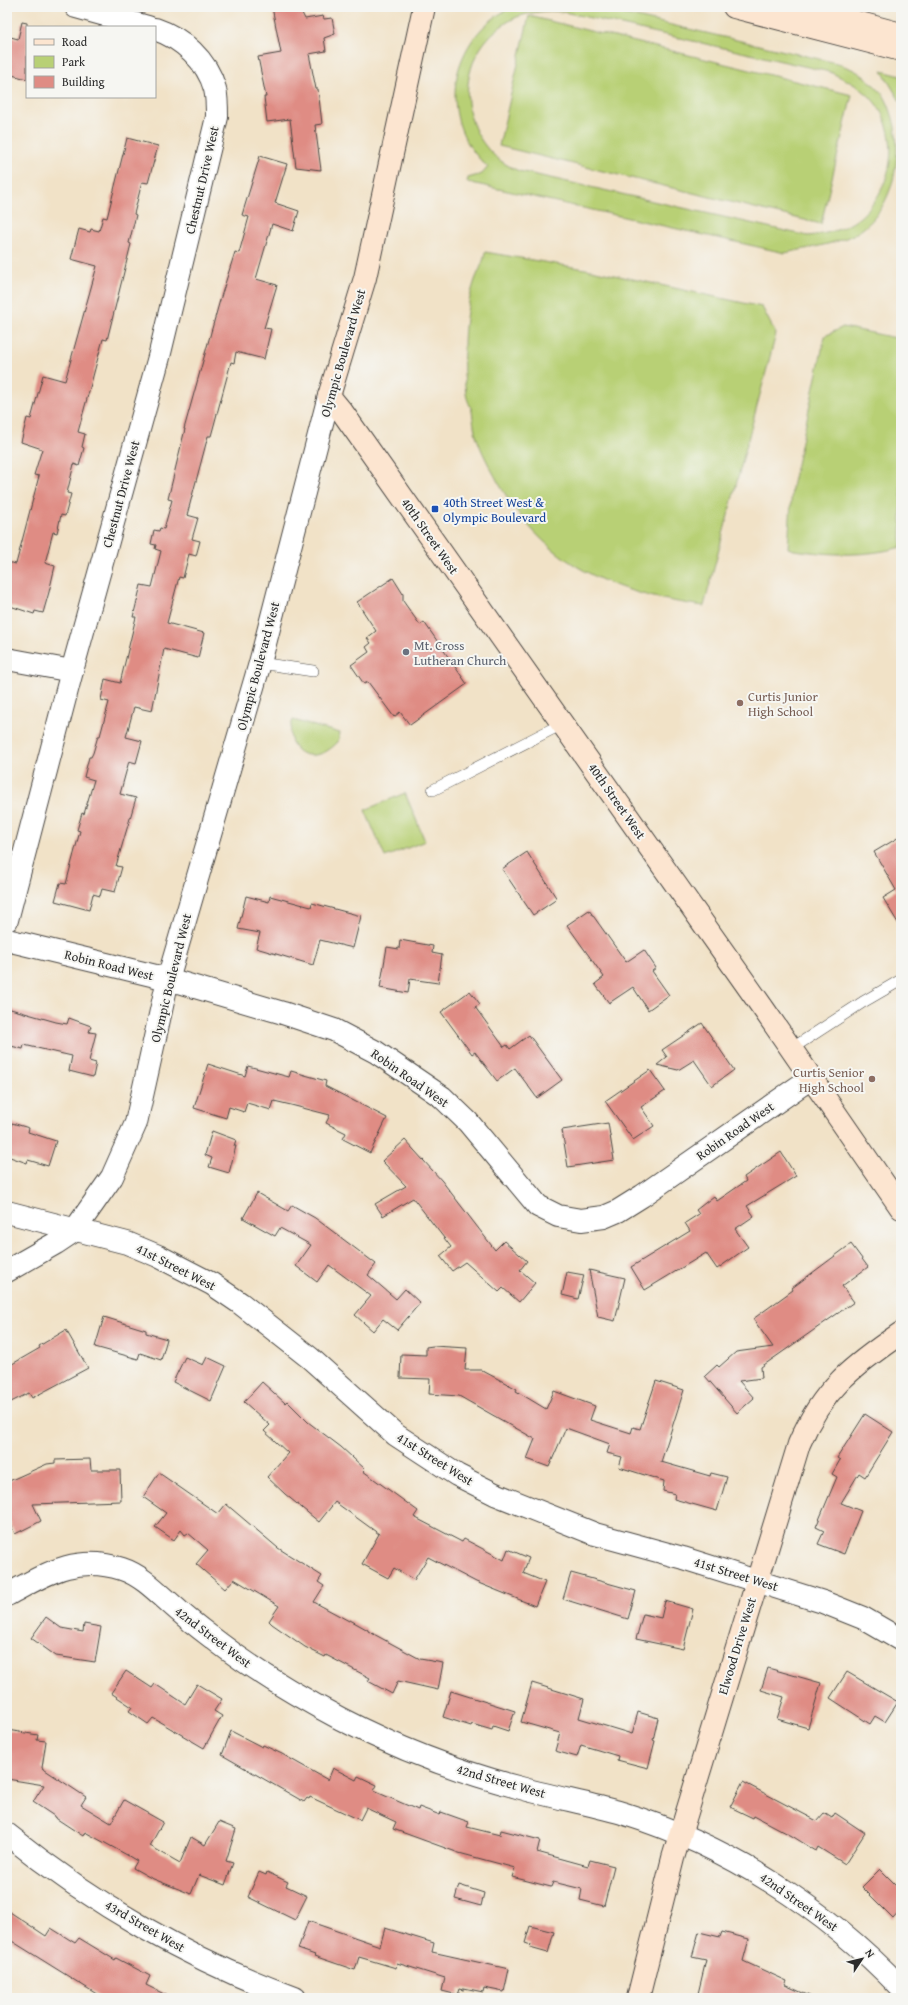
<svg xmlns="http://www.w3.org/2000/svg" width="908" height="2005" font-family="'Gentium Book Plus',serif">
<rect width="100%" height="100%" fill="#f6f6f2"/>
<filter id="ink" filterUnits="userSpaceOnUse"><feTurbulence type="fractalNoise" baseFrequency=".025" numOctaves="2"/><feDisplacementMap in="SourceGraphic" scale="8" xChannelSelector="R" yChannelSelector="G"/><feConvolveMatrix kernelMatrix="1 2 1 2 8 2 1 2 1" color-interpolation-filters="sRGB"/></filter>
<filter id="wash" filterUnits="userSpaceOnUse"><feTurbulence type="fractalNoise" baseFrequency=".012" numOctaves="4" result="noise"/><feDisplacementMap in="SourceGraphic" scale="16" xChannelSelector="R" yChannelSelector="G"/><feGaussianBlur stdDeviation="0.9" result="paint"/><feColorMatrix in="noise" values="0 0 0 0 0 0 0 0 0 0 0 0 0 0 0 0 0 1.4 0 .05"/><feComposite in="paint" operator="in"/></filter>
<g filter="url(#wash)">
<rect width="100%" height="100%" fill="#f1e2c7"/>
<g fill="#b8d075" stroke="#727e50" fill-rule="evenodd">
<path d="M513,7H593L841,64C845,67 850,68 854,70C865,76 876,86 884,96C908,138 899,211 853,235C832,245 808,248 785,253L467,182L468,178L482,174L488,167C434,121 449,35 513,7ZM550,11L564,12L830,72C844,79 860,86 871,98C903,133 894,189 859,218C844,230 826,234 808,236L519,171C457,146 449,59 506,23C519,14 534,12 550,11Z"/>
<path d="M529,16L852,95L821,224L499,146Z"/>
<path d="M882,71L901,76V103Z"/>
<path d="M485,252L591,270L762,307L776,334L704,606C612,594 545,565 498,482C490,467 481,452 476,435C474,428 473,419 472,411C470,405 467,400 466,394C464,380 463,363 464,349C464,326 467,305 474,283C477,273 484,263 485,252Z"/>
<path d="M843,327L901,339V547C865,557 831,555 794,550L788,548L792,487L825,336Z"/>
<path d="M293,720L340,733L338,742C334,746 328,751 323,753C299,762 284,743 293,720Z"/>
<path d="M405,793L425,841L385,857L365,810Z"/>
</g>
<g id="blocks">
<g fill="#df8c84">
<path d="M272,7H299L305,19L323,16L324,19L332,18L335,34L324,38L326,51L309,54L316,89H318L322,124L315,125L321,170L296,167L290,119L267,122L264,97H266L258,57L281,53Z"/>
<path d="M22,22L27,23V79L8,74L11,63L7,62V36L18,39Z"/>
<path d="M127,138L158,146L148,183L142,182L134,214L136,215L129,243L131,244L107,340L103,339L78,432L85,434L82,447L84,448L79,466L74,464L67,493L71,494L65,516L61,515L57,533L53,532L45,563L55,566L49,592L43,613L35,611L34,614L7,605V562L16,564L39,476L34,475L42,449L21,442L27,418L31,419L43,375L65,381L97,266L71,259L79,229L90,232L91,229L99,231L103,217L107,218Z"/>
<path d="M260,156L287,164L275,203L299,211L293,231L272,224L256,279L277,285L264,328L271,329L264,359L236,352L234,363L231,362L211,436H208L187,515L198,518L192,539L200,541L196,556L189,554L183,578L179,577L167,623L204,633L198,658L164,649L152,711L134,707L126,737L142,741L136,763L129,761L120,794L136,798L116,866L122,867L115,892L102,889L100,896L93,894L89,910L55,901L60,883L66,884L80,831L77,830L82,813L84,814L94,780L84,777L89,757H91L93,753L98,736H100L109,702L101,700L105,679L120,683L136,617H133L141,585L152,587L161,551L155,549L156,545L151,544L154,530L159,531L160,528L164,529L172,500L168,499L185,429H184L220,300L235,252L239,253L249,217L242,215Z"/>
<path d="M393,578L403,594V601L420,625L424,622L467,684L410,725L400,712L394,717L368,682L364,684L351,665L369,652L366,647L371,643L367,638L376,631L357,602Z"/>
<path d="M901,836V928L883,898L896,890L874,852Z"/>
<path d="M527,852L557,899L533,915L502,869Z"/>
<path d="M246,896L269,902L270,896L311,907L312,903L361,916L353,948L320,940L313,965L256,948L260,933L238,929Z"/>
<path d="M589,910L626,962L644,950L656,968L652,971L669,995L648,1010L633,987L609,1003L595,984L604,977L567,925Z"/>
<path d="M400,940L433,946L432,953L442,955L438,983L410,979L408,993L380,988L387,947L399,949Z"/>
<path d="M470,991L480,1004L475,1007L504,1047L507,1045L510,1049L529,1035L562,1080L537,1098L515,1068L497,1081L475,1052L472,1054L441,1012Z"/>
<path d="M7,1008L56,1022L67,1024L69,1018L91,1026L89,1032L96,1033L89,1061L96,1063L93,1077L69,1071L72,1056L24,1045L23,1049L7,1045Z"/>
<path d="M702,1023L734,1070L712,1086L694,1060L678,1070L657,1065L667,1057L662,1050Z"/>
<path d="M208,1064L245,1076L248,1066L289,1077L291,1071L326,1081L325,1086L387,1118L370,1153L343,1139L346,1133L326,1123L330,1115L291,1105L274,1101L271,1110L247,1103L244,1112L229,1107L226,1118L194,1108Z"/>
<path d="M650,1070L665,1091L641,1107L654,1126L633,1140L605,1101Z"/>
<path d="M12,1123L29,1128L28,1132L56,1141L48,1166L28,1160L27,1163L7,1156V1135Z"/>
<path d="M608,1123L614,1160L568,1167L562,1130Z"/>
<path d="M212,1131L236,1140L234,1146H236L229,1173L209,1167L212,1158L205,1155Z"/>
<path d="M405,1140L442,1181L495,1250L504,1241L527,1261L520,1270L535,1283L519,1302L503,1288L499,1292L465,1262L452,1271L440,1256L451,1247L413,1198L383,1216L375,1204L406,1186L382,1161Z"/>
<path d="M781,1152L796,1176L747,1206L754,1216L735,1229L748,1247L717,1269L706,1253L645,1290L631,1267L690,1231L685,1223L699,1214L696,1210L714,1196L717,1201L746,1181L744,1177Z"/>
<path d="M257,1193L288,1211L292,1205L315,1218L376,1264L368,1275L396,1299L405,1289L420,1303L397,1330L383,1319L373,1331L355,1315L371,1296L329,1265L317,1282L296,1266L311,1245L280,1228L275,1236L243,1218Z"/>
<path d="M851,1244L868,1267L842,1286L854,1302L761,1367L762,1378L739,1381L754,1398L737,1413L705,1376L717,1365L719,1367L736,1352L773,1347L753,1319L793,1290L792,1288Z"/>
<path d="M589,1270L625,1278L615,1321L598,1317Z"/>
<path d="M567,1272L584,1275L578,1299L562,1295Z"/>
<path d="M104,1317L146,1330V1333L167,1339L161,1360L140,1353L138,1359L95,1347Z"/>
<path d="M66,1330L88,1368L32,1398L29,1393L7,1404V1367L40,1348L39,1346Z"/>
<path d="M433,1346L467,1348L465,1370H481L517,1389L516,1391L546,1409L554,1391L595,1406L590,1420L631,1433L633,1427L640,1429L656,1381L684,1390L661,1462L710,1476L711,1473L727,1477L717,1511L674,1499L675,1494L663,1491L664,1481L619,1467L622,1457L607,1453L610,1444L566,1428L549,1467L527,1459L535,1439L459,1396L429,1394L430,1379L400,1378L401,1354L426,1355V1347Z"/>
<path d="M185,1357L203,1365L207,1357L226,1366L211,1401L173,1382Z"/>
<path d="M262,1382L285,1403L287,1401L308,1422L341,1447L365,1469L363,1471L418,1511L414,1517L462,1542L464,1539L504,1560L508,1549L529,1558L523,1573L545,1582L535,1606L476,1582L428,1557L414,1580L394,1568L388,1578L362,1564L379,1534L335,1502L319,1522L285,1494L267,1477L288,1453L264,1431L270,1425L244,1402Z"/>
<path d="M865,1414L893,1432L865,1477L859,1473L841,1503L861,1511L844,1554L818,1544L824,1531L816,1527L837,1477L832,1474L840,1460L837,1458Z"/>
<path d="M90,1459L91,1470H120L121,1501L33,1504L41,1521L15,1534L7,1516V1482L47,1464L55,1463V1460Z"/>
<path d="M159,1473L218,1514L226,1504L278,1548L322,1576L318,1582L324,1586L314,1602L349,1621L350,1620L368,1630V1631L420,1659L443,1663L438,1690L398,1681L392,1694L368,1681L370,1678L326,1655L325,1657L305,1647L272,1624L269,1621L279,1606L234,1579L225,1589L196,1564L208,1550L188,1533L185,1535L181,1530L174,1540L155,1527L166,1513L143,1497Z"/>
<path d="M571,1573L636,1591L628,1619L563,1599Z"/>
<path d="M665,1601L693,1609L683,1649L636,1639L643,1614L661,1618Z"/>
<path d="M46,1617L61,1628L83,1632L84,1624L101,1627L95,1662L56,1656L31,1638Z"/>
<path d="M768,1668L821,1683L808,1728L777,1719L784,1697L761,1690Z"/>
<path d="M126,1671L152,1688L155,1684L185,1704L197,1684L222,1699L214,1711L222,1716L204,1748L153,1718L148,1724L129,1711L132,1707L111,1693Z"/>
<path d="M847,1672L898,1702L885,1722L875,1716L870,1724L830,1698Z"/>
<path d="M532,1683L584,1699L579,1718L632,1734L638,1712L658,1718L653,1740L655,1741L648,1768L617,1760L618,1756L581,1745L577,1757L555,1751L560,1733L521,1722Z"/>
<path d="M451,1691L515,1711L508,1731L493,1726L492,1730L472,1724L471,1726L443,1717Z"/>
<path d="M7,1730L38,1735L37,1740L46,1741L42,1768L86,1797L81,1805L111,1823L124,1800L163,1822L150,1846L180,1863L191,1837L205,1845L219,1822L236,1829L226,1861L233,1863L225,1885L199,1875L191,1894L151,1878L133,1868L137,1861L127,1855L85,1832L83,1836L54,1817V1816L33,1802L44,1785L7,1779L9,1763H7Z"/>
<path d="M231,1731L262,1747L263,1745L282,1754L328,1780L333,1768L356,1780L358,1776L377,1785L374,1791L418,1810L419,1807L440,1815L441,1812L469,1822L467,1827L500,1835L501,1830L540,1840L537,1852L588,1866L590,1860L614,1866L604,1906L580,1900L582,1889L553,1882L551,1887L512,1877L515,1868L459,1853L393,1829L396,1822L366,1808L360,1820L310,1797L309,1799L307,1798L304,1802L222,1755Z"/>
<path d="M743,1782L817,1821L824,1813L832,1818L835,1813L865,1833L845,1864L818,1847L816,1851L792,1836L754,1816L753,1818L730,1807Z"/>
<path d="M880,1869L901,1890V1909L893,1918L862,1887Z"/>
<path d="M259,1872L266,1875L267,1872L288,1882L286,1886L307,1896L295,1920L248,1897Z"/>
<path d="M459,1885L484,1893L481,1906L455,1899Z"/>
<path d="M7,1910L46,1936L51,1928L75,1943L79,1938L115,1960L116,1958L150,1976L146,1985L172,1998H103L7,1938Z"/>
<path d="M308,1921L380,1946L385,1928L434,1943L432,1952L509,1969L504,1992L484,1988L483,1992L464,1988V1990L460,1989L458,1995L442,1991L445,1978L397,1963L396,1968L359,1957L355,1970L314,1956L315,1955L298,1949Z"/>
<path d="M530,1926L554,1932L548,1953L530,1948L531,1945L525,1943Z"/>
<path d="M699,1932L720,1937L722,1932L749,1939L743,1961L787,1981L785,1985L814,1998H697L706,1960L692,1957Z"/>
</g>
</g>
</g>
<g filter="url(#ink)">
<use href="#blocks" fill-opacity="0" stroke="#494642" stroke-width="1"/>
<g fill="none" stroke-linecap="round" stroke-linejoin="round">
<defs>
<g id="lane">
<path d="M260,663L313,671"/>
<path d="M433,790L562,724"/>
<path d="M791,1049L863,1002L901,980"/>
</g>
<g id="street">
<path d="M76,7L148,27"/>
<path d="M7,659L72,671"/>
<path d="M7,920L72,671L159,357L217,117C217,108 217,97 215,89C207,60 182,38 155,29"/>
<path d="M7,940L168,979L283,1013L334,1030L376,1052L442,1097L468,1122L538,1206L558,1216L581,1220L604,1217L618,1211L642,1196L811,1078"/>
<path d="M7,1212L127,1243L158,1256L212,1284L240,1303L310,1358L396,1435L457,1475L495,1494L595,1534L683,1558L823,1602L863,1618L901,1640"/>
<path d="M7,1271L56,1243L74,1231L112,1177L136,1123L168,979L260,663L329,396"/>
<path d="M7,1595C46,1574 76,1554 122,1569C144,1576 162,1597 179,1611C192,1623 206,1633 219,1643C257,1672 299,1697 341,1719C397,1748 457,1771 517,1787C552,1797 587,1803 622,1813C728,1846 825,1908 901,1988"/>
<path d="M7,1834C92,1903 192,1961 295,1998"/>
</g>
<g id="secondary">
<path d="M424,7L365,278L329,396L343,413L765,1011L901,1208"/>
<path d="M734,7L901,50"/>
<path d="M800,7L901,34"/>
<path d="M638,1998L673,1858L799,1444C822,1389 854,1365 901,1333"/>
</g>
</defs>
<use href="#lane" stroke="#494642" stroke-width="12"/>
<use href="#street" stroke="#494642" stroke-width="24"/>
<use href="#secondary" stroke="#494642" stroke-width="24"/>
<use href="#lane" stroke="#fff" stroke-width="11"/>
<use href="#street" stroke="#fff" stroke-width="22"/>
<use href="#secondary" stroke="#fce5d0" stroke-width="22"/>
</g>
</g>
<rect fill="#1a4fb4" stroke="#f6f6f2" stroke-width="1.5" x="431" y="505" width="8" height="8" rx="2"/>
<circle fill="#6b7280" stroke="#f6f6f2" stroke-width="1.5" cx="406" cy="652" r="4"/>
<g fill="#8d6e63" stroke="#f6f6f2" stroke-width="1.5">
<circle cx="740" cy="703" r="4"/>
<circle cx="872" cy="1079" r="4"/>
</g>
<g text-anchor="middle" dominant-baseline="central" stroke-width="4" stroke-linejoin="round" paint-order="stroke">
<g font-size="13" fill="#2b2b2b" stroke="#f6f6f2">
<text transform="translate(202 180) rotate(-77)">Chestnut Drive West</text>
<text transform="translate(343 353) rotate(-74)">Olympic Boulevard West</text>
<text transform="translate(121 494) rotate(-75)">Chestnut Drive West</text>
<text transform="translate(430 536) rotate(55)">40th Street West</text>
<text transform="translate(258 666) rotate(-75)">Olympic Boulevard West</text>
<text transform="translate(617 801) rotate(55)">40th Street West</text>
<text transform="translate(109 965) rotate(14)">Robin Road West</text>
<text transform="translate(171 978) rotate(-76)">Olympic Boulevard West</text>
<text transform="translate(410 1078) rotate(35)">Robin Road West</text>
<text transform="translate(735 1131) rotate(-35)">Robin Road West</text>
<text transform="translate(176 1267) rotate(27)">41st Street West</text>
<text transform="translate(435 1459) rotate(32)">41st Street West</text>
<text transform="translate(736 1574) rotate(17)">41st Street West</text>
<text transform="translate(213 1637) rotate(37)">42nd Street West</text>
<text transform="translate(737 1646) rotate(-73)">Elwood Drive West</text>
<text transform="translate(501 1781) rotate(16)">42nd Street West</text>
<text transform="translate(799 1902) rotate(35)">42nd Street West</text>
<text transform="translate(145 1926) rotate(30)">43rd Street West</text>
</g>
<g font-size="13" fill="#164399" stroke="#f6f6f2" text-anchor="start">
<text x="443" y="502">40th Street West &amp;<tspan x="443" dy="15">Olympic Boulevard</tspan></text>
</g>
<g font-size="13" fill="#5b616d" stroke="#f6f6f2" text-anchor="start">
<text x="414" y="645">Mt. Cross<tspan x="414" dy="15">Lutheran Church</tspan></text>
</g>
<g font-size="13" fill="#785e54" stroke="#f6f6f2" text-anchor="start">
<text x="748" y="696">Curtis Junior<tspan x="748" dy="15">High School</tspan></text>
<text x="864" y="1072" text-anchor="end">Curtis Senior<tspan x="864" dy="15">High School</tspan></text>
</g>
</g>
<rect width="908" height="2005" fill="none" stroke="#f6f6f2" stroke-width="24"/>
<rect x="26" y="26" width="130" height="72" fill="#f6f6f2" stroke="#a5a5a2"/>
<rect x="34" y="39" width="20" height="6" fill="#fce5d0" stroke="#a5a5a2"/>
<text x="62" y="46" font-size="12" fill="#2b2b2b">Road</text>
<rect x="34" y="56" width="20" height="12" fill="#b8d075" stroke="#a5a5a2"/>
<text x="62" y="66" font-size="12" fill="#2b2b2b">Park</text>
<rect x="34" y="76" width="20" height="12" fill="#df8c84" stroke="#a5a5a2"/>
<text x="62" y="86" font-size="12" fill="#2b2b2b">Building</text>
<g transform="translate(862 1959) rotate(55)" stroke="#f6f6f2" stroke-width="3" paint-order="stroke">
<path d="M0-3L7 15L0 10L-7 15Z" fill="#2b2b2b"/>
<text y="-6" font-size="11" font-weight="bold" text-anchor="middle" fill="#2b2b2b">N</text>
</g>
</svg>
